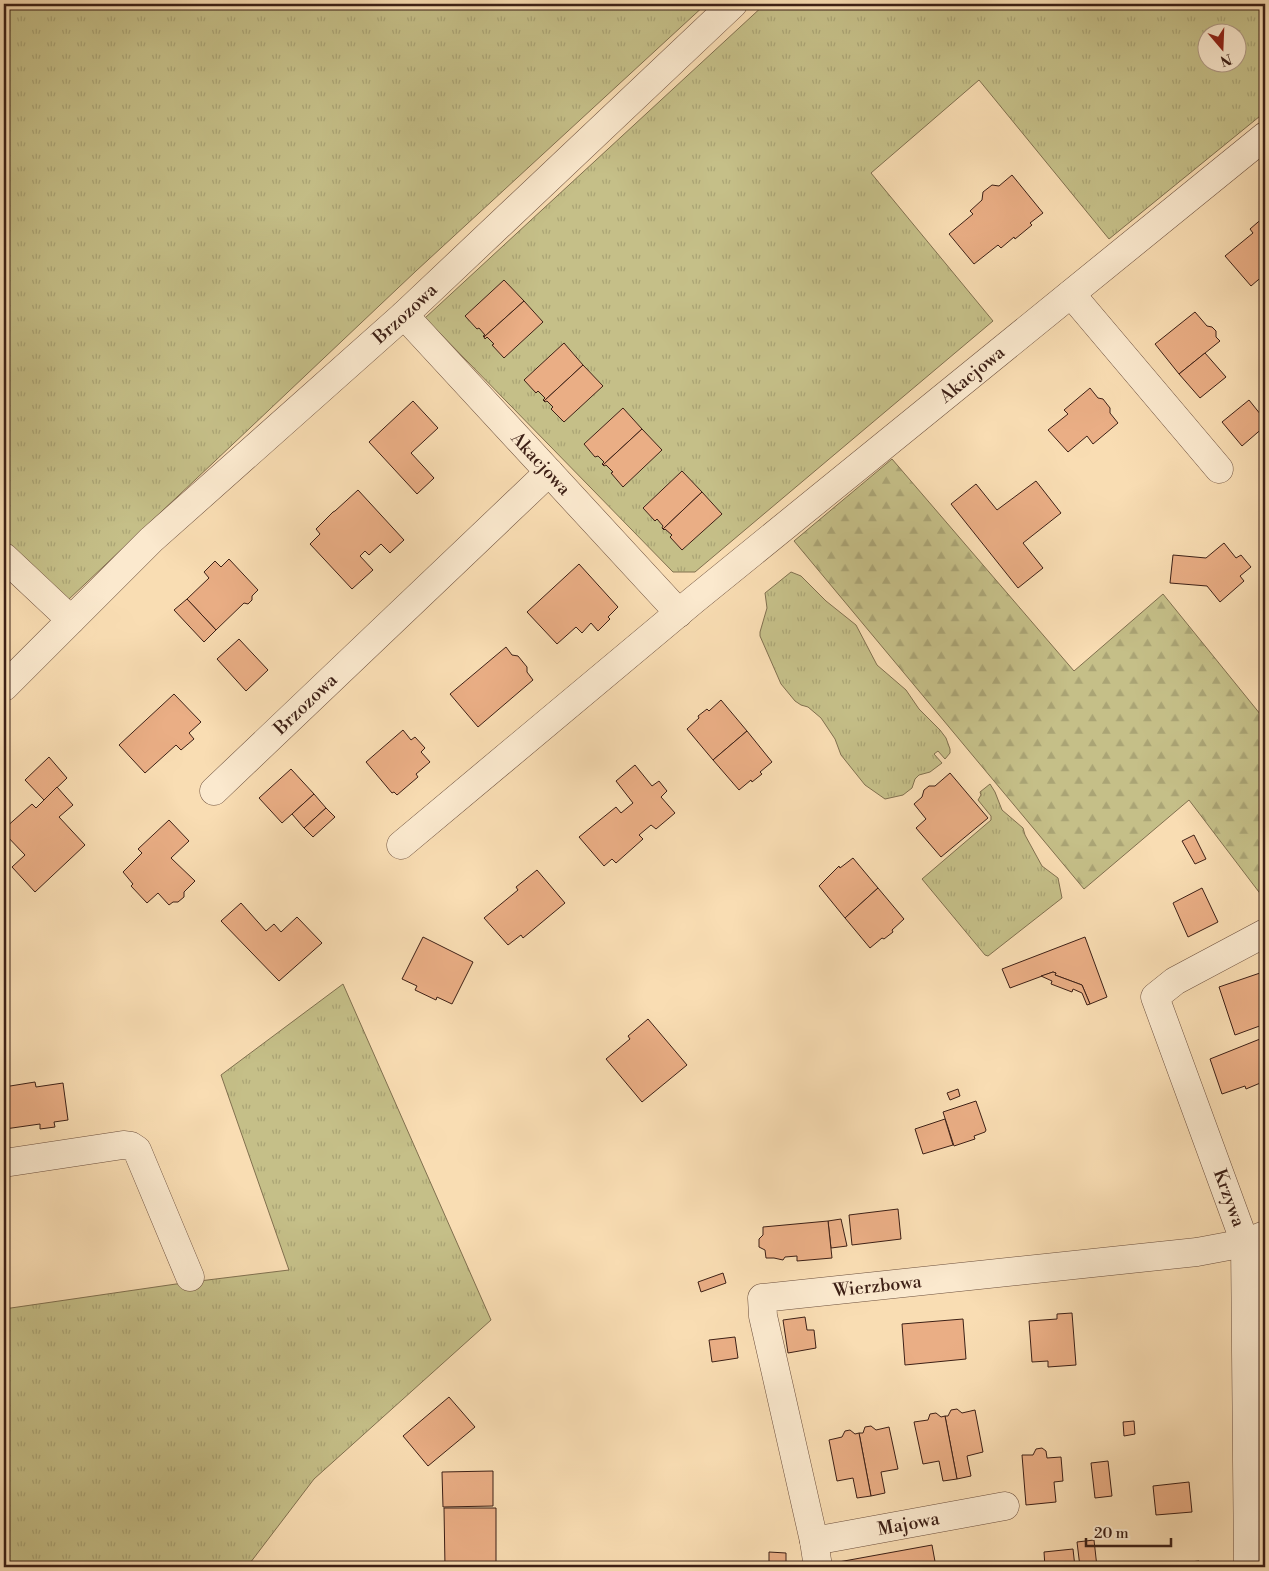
<svg xmlns="http://www.w3.org/2000/svg" width="1269" height="1571" font-family="'Libre Bodoni',serif">
<defs>
<pattern id="grass-tufts" width="24" height="20" patternUnits="userSpaceOnUse" patternTransform="scale(1.25)"><rect width="24" height="20" fill="#c5bf88"/><path d="M3 7l-1-3M5 7V3M7 7l1-3M15 17l-1-3M17 17v-4M19 17l1-3" fill="none" stroke="#aaa475"/></pattern>
<pattern id="forest-firs" width="22" height="20" patternUnits="userSpaceOnUse" patternTransform="scale(1.25)"><rect width="22" height="20" fill="#c5bf88"/><path d="M5 1l3.5 6h-7zM16 11l3.5 6h-7z" fill="#aaa475"/></pattern>
</defs>
<rect width="100%" height="100%" fill="#f9ddb3"/>
<filter id="stains"><feTurbulence type="fractalNoise" baseFrequency=".004" numOctaves="4"/><feColorMatrix values="0 0 0 0 .2 0 0 0 0 .09 0 0 0 0 .02 0 0 0 .5 -.17"/></filter>
<radialGradient id="worn" r=".72"><stop offset=".6" stop-color="#630" stop-opacity="0"/><stop offset="1" stop-color="#630" stop-opacity=".3"/></radialGradient>
<g fill="url(#grass-tufts)" stroke="#81704f" fill-rule="evenodd">
<path d="M4,4H706L416,271L49,618L4,576Z"/>
<path d="M765,4H1265V112L1109,239L979,80L871,173L993,321L695,572H673L425,318ZM1206,32H1236V62H1206Z"/>
<path d="M791,572L801,576L826,601L856,625L877,665L906,690L919,709L940,730L946,738L950,749V753L945,759L938,751L934,754L942,763L930,772L919,775L915,779L912,788L903,795L885,799L865,785L841,755L835,739L821,718L808,707L801,705L795,701L781,684L760,636V632L767,608L765,593Z"/>
<path d="M990,784L995,792L1002,810L1023,828L1025,835L1042,866L1058,878L1062,898L988,956L985,955L922,879L991,820V816L978,800L981,795L980,792Z"/>
<path d="M343,984L491,1320L314,1479L247,1567H4V1309L183,1283L289,1270L221,1075Z"/>
</g>
<path fill="url(#forest-firs)" stroke="#81704f" d="M892,459L1074,671L1163,594L1265,720V900L1189,800L1084,889L794,541Z"/>
<g fill="#eaae85" stroke="#3d2016">
<path d="M1012,175L1043,213L1030,223L1032,225L1015,239L1014,237L1001,248L998,245L974,264L949,234L973,214L970,211L982,200L983,192L992,185L999,186Z"/>
<path d="M1265,216V274L1251,286L1225,256L1253,233L1250,229Z"/>
<path d="M504,280L524,301L484,337L483,336L485,335L479,328L477,329L465,316Z"/>
<path d="M524,301L543,322L504,358L492,345L494,344L487,337L485,339L484,337Z"/>
<path d="M1195,312L1207,326L1212,327L1216,331V337L1220,341L1179,374L1155,344Z"/>
<path d="M564,343L583,365L544,401L543,400L545,398L538,391L536,393L524,380Z"/>
<path d="M1205,353L1226,377L1200,398L1179,374Z"/>
<path d="M583,365L603,386L564,422L551,409L553,407L547,401L545,402L544,401Z"/>
<path d="M1090,388L1098,398L1103,399L1110,408V413L1118,423L1093,444L1087,436L1068,452L1048,430L1068,414L1064,410Z"/>
<path d="M1249,400L1265,420V426L1242,446L1222,422Z"/>
<path d="M413,401L438,428L411,453L434,478L417,494L369,442Z"/>
<path d="M623,408L642,429L603,465L602,464L604,462L598,456L595,457L584,444Z"/>
<path d="M642,429L662,450L623,487L611,473L613,472L606,465L604,466L603,465Z"/>
<path d="M682,471L702,492L663,529L662,528L663,526L657,519L655,521L643,508Z"/>
<path d="M1036,481L1061,513L1023,543L1043,568L1018,588L951,504L976,484L997,510Z"/>
<path d="M358,490L404,540L390,553L381,544L369,555L365,551L360,556L373,570L352,589L310,544L320,534L316,529L333,512L335,511Z"/>
<path d="M702,492L722,514L682,550L670,537L672,535L665,529L664,530L663,529Z"/>
<path d="M1224,543L1236,558L1241,555L1251,567L1240,576L1244,581L1220,602L1207,586L1170,583L1173,555L1206,558Z"/>
<path d="M229,559L258,590L252,596V600L248,604L244,603L216,630L187,599L209,578L204,572L215,561L221,567Z"/>
<path d="M579,564L618,607L608,617L610,619L598,631L591,623L582,633L576,627L557,644L527,612Z"/>
<path d="M187,599L216,630L204,642L174,610Z"/>
<path d="M239,639L268,670L246,691L217,659Z"/>
<path d="M506,647L512,655L518,656L527,667V672L533,680L478,727L450,694Z"/>
<path d="M174,694L201,722L189,733L194,739L181,750L176,745L145,773L119,745Z"/>
<path d="M721,700L747,731L713,760L687,729L699,718L698,716L707,709L709,711Z"/>
<path d="M403,730L411,740L415,737L425,748L421,752L430,762L416,774L418,777L397,795L394,792L392,793L366,762Z"/>
<path d="M747,731L772,762L760,772L762,774L752,782L751,780L739,790L713,760Z"/>
<path d="M49,757L67,778L44,800L25,780Z"/>
<path d="M635,765L652,786L659,781L667,791L661,797L675,813L656,829L651,825L639,835L643,839L616,863L612,859L604,866L579,837L616,807L621,813L633,803L616,781Z"/>
<path d="M291,769L314,794L282,823L259,798Z"/>
<path d="M950,773L988,818L941,857L916,828L926,819L914,804L922,797L924,790L929,786H935Z"/>
<path d="M57,787L73,805L59,817L85,845L35,892L12,867L25,855L4,833V829L32,804L36,808Z"/>
<path d="M314,794L326,808L304,828L292,814Z"/>
<path d="M326,808L335,817L313,837L304,828Z"/>
<path d="M169,820L189,841L171,858L195,881L184,892V897L178,902H173L169,905L158,893L147,903L131,886L133,884L123,872L142,853L138,849Z"/>
<path d="M1194,835L1206,859L1195,864L1182,841Z"/>
<path d="M853,858L878,888L845,918L819,886L839,866L840,868Z"/>
<path d="M537,870L565,903L523,938L521,935L508,945L484,918L518,890L516,887Z"/>
<path d="M878,888L904,919L892,930L893,932L884,939L882,938L870,948L845,918Z"/>
<path d="M1202,888L1218,922L1188,937L1173,903Z"/>
<path d="M241,903L266,931L274,924L281,932L297,917L322,943L279,981L221,921Z"/>
<path d="M423,937L473,962L452,1004L437,997L436,1000L415,990L417,986L402,979Z"/>
<path d="M1085,937L1107,997L1090,1004L1082,985L1055,975L1056,973L1053,972L1010,988L1002,969Z"/>
<path d="M1053,972L1056,973L1055,975L1082,985L1090,1004L1087,1005L1082,993L1073,989L1072,992L1051,984L1052,981L1041,976Z"/>
<path d="M1260,973L1265,989V1024L1235,1035L1219,987Z"/>
<path d="M648,1019L687,1065L642,1102L606,1059L630,1039L628,1036Z"/>
<path d="M1265,1037V1081L1246,1089L1245,1086L1222,1094L1210,1059Z"/>
<path d="M35,1082L36,1087L63,1083L68,1120L54,1122L55,1127L40,1129V1124L5,1129L4,1087Z"/>
<path d="M958,1089L960,1096L950,1100L947,1093Z"/>
<path d="M976,1101L986,1130L985,1132L974,1136L975,1139L954,1146L943,1112Z"/>
<path d="M945,1119L953,1145L923,1154L915,1129Z"/>
<path d="M1265,1143V1162L1260,1145Z"/>
<path d="M898,1209L901,1239L852,1245L849,1215Z"/>
<path d="M841,1219L847,1246L831,1248L828,1221Z"/>
<path d="M828,1221L832,1258L797,1261V1256L785,1257L783,1260L774,1258H766L765,1250L759,1247V1239L763,1235V1227Z"/>
<path d="M723,1273L726,1283L701,1292L698,1282Z"/>
<path d="M1072,1313L1076,1365L1048,1367V1361L1032,1362L1029,1321L1057,1319V1314Z"/>
<path d="M805,1317L807,1330H814L816,1348L788,1353L783,1320Z"/>
<path d="M963,1319L966,1359L905,1365L902,1324Z"/>
<path d="M735,1337L738,1358L712,1362L709,1340Z"/>
<path d="M449,1397L475,1427L428,1466L403,1436Z"/>
<path d="M957,1409L962,1413L975,1410L983,1452L967,1456L971,1476L957,1479L945,1416H948L951,1410Z"/>
<path d="M936,1413L941,1417L945,1416L957,1479L943,1481L939,1461L923,1464L914,1422L928,1420L930,1414Z"/>
<path d="M1134,1421L1135,1434L1124,1436L1123,1422Z"/>
<path d="M871,1426L876,1430L889,1427L898,1469L881,1472L885,1493L871,1496L859,1433H863L865,1427Z"/>
<path d="M850,1430L855,1434L859,1433L871,1496L857,1498L853,1478L837,1481L829,1440L842,1437L845,1431Z"/>
<path d="M1042,1448L1046,1451L1047,1458L1061,1457L1063,1481L1054,1482L1056,1502L1026,1505L1022,1455H1033L1036,1449Z"/>
<path d="M1108,1461L1112,1496L1095,1498L1091,1463Z"/>
<path d="M493,1471V1506L443,1507L442,1472Z"/>
<path d="M1189,1482L1192,1512L1156,1515L1153,1486Z"/>
<path d="M444,1508H496V1567H445Z"/>
<path d="M1094,1540L1097,1567H1080L1077,1542Z"/>
<path d="M932,1545L936,1567H833V1563Z"/>
<path d="M1073,1549L1075,1567H1045L1044,1552Z"/>
<path d="M769,1552L786,1553V1567H769Z"/>
<path d="M1199,1561V1567H1173V1564Z"/>
</g>
<g fill="none" stroke-linecap="round" stroke-linejoin="round">
<defs>
<g id="minor">
<path d="M1071,294L1219,469"/>
<path id="s1" d="M404,315L679,613"/>
<path d="M4,557L71,620"/>
<path id="s2" d="M4,687L151,540L404,315L733,4"/>
<path id="s3" d="M214,791L549,472"/>
<path id="s4" d="M401,845L694,600L1265,136"/>
<path d="M4,1163L123,1145L131,1146L137,1150L190,1277"/>
<path id="s5" d="M814,1541L1005,1506"/>
<path id="s6" d="M818,1567L814,1541L763,1316L762,1298L1197,1252L1245,1243L1265,1235"/>
<path d="M1248,1567L1245,1243L1155,997L1175,981L1265,933"/>
</g>
</defs>
<use href="#minor" stroke="#6c4f3d" stroke-width="29"/>
<use href="#minor" stroke="#fbe9ce" stroke-width="28"/>
</g>
<g text-anchor="middle" dominant-baseline="central" stroke-width="5" stroke-linejoin="round" paint-order="stroke">
<g font-size="18" fill="#3d2016" stroke="#fbe9ce">
<text stroke="none"><textPath href="#s2" startOffset="548">Brzozowa</textPath></text>
<text stroke="none"><textPath href="#s4" startOffset="740">Akacjowa</textPath></text>
<text stroke="none"><textPath href="#s1" startOffset="202">Akacjowa</textPath></text>
<text stroke="none"><textPath href="#s3" startOffset="126">Brzozowa</textPath></text>
<text transform="translate(1229 1198) rotate(70)">Krzywa</text>
<text stroke="none"><textPath href="#s6" startOffset="391">Wierzbowa</textPath></text>
<text stroke="none"><textPath href="#s5" startOffset="96">Majowa</textPath></text>
</g>
</g>
<rect width="1269" height="1571" fill="none" stroke="#f9ddb3" stroke-width="20"/>
<rect x="5" y="5" width="1259" height="1561" fill="none" stroke="#3d2016" stroke-width="2.5"/>
<rect x="10" y="10" width="1249" height="1551" fill="none" stroke="#3d2016"/>
<g transform="translate(1222 48) rotate(161)"><circle r="24" fill="#fbe9ce" stroke="#af9984"/>
<path d="M0-4L9 19L0 12L-9 19Z" fill="#8f2418"/>
<text y="-8" font-size="14" font-weight="bold" text-anchor="middle" fill="#3d2016">N</text>
</g>
<path d="M1086 1538v8h85v-8" fill="none" stroke="#3d2016" stroke-width="2.5"/>
<text x="1094" y="1538" font-size="15" fill="#3d2016" stroke="#fbe9ce" stroke-width="4" paint-order="stroke">20 m</text>
<rect width="100%" height="100%" filter="url(#stains)"/>
<rect width="100%" height="100%" fill="url(#worn)"/>
</svg>
